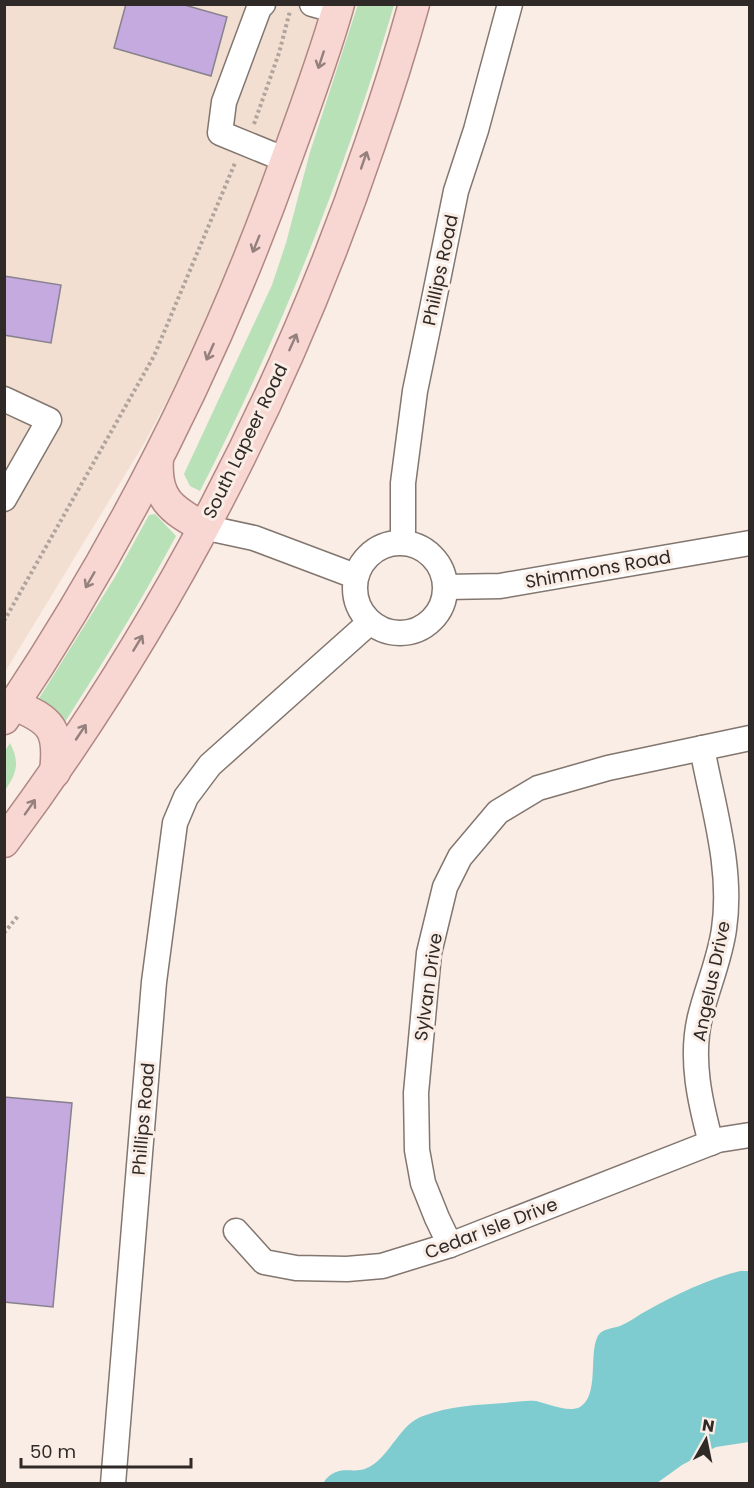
<svg xmlns="http://www.w3.org/2000/svg" width="754" height="1488" font-family="Poppins,sans-serif">
<rect width="100%" height="100%" fill="#faede5"/>
<path fill="#f3dfd2" d="M5,5H322L309,49L250,224L206,327L145,442L5,672Z"/>
<g fill="#b8e1b7">
<path d="M358,4L394,5C344,175 281,333 200,491L190,486L184,474L272,285L286,243L310,152Z"/>
<path d="M155,514L176,536C142,600 104,661 65,722L62,723L38,700L115,577L149,515Z"/>
<path d="M10,743C20,762 17,774 5,790V751Z"/>
</g>
<path fill="#7eccd0" d="M740,1271H749V1442L716,1447L682,1465L657,1483H323C339,1461 353,1477 371,1466C392,1453 400,1424 423,1416C449,1406 477,1405 504,1403C515,1402 526,1400 536,1401C549,1404 568,1413 580,1407C599,1396 589,1356 597,1338C601,1328 612,1329 620,1326C630,1322 638,1315 648,1310C677,1294 708,1279 740,1271Z"/>
<g fill="#c4aade" stroke="#87828d" stroke-width="1.5">
<path d="M126,4H181L227,17L211,76L114,48Z"/>
<path d="M4,276L61,285L51,343L4,335Z"/>
<path d="M4,1097L72,1103L53,1307L4,1302Z"/>
</g>
<g fill="none" stroke-linecap="round" stroke-linejoin="round">
<defs>
<g id="minor">
<path d="M263,4L259,8L224,102L220,133L286,160"/>
<path d="M312,4L337,11"/>
<path d="M4,399L49,420L4,499"/>
<path d="M203,527L254,538L355,576"/>
<path d="M403,542V483L415,391L432,309L456,191L476,130L510,4"/>
<circle cx="400" cy="588" r="45"/>
<path d="M446,587L500,586L750,543"/>
<path d="M702,748C713,807 733,869 724,929C720,959 707,988 700,1017C690,1059 700,1102 711,1143"/>
<path d="M236,1231L264,1262L296,1268L347,1269L382,1266L450,1245L718,1140L750,1135"/>
<path d="M450,1245L437,1218L423,1183L417,1150L416,1093L429,953L445,887L460,857L498,812L538,788L608,768L750,738"/>
<path d="M113,1484L154,982L175,823L186,797L210,765L369,623"/>
</g>
<g id="major">
<path d="M158,458C155,498 170,509 203,527"/>
<path d="M14,705C52,720 60,730 55,772"/>
<path d="M4,719C121,545 216,357 286,160C305,108 324,57 339,4"/>
<path d="M4,842C162,630 286,393 370,144C386,98 401,51 414,4"/>
</g>
</defs>
<use href="#minor" stroke="#82766f" stroke-width="27"/>
<use href="#major" stroke="#af8883" stroke-width="33"/>
<g stroke="#afa49e" stroke-width="4" stroke-dasharray="3 3" stroke-linecap="butt">
<path d="M254,124L279,53L290,11"/>
<path d="M4,621L154,356L235,163"/>
<path d="M4,933L18,916"/>
</g>
<use href="#minor" stroke="#fff" stroke-width="24"/>
<use href="#major" stroke="#f8d6d2" stroke-width="30"/>
</g>
<defs><path id="oneway-shaft" d="M-6 0H5M1.5-3L5.5 0L1.5 3" fill="none" stroke-width="1.6" stroke-linecap="round" stroke-linejoin="round" transform="scale(1.5)"/></defs>
<g stroke="#94807c">
<use href="#oneway-shaft" transform="translate(321 60) rotate(108)"/>
<use href="#oneway-shaft" transform="translate(364 160) rotate(-71)"/>
<use href="#oneway-shaft" transform="translate(256 244) rotate(112)"/>
<use href="#oneway-shaft" transform="translate(293 342) rotate(-66)"/>
<use href="#oneway-shaft" transform="translate(210 352) rotate(114)"/>
<use href="#oneway-shaft" transform="translate(90 580) rotate(120)"/>
<use href="#oneway-shaft" transform="translate(138 643) rotate(-59)"/>
<use href="#oneway-shaft" transform="translate(81 732) rotate(-56)"/>
<use href="#oneway-shaft" transform="translate(30 807) rotate(-55)"/>
</g>
<g text-anchor="middle" dominant-baseline="central" stroke-width="6" stroke-linejoin="round" paint-order="stroke">
<g font-size="18" fill="#2f2a27" stroke="#faede5">
<text transform="translate(440 270) rotate(-78)">Phillips Road</text>
<text transform="translate(245 441) rotate(-64)">South Lapeer Road</text>
<text transform="translate(598 569) rotate(-10)">Shimmons Road</text>
<text transform="translate(711 981) rotate(-78)">Angelus Drive</text>
<text transform="translate(428 987) rotate(-82)">Sylvan Drive</text>
<text transform="translate(143 1119) rotate(-85)">Phillips Road</text>
<text transform="translate(491 1228) rotate(-21)">Cedar Isle Drive</text>
</g>
</g>
<rect width="754" height="1488" fill="none" stroke="#2f2a27" stroke-width="12"/>
<g transform="translate(706 1440) rotate(9)" stroke="#faede5" stroke-width="4.5" paint-order="stroke">
<path d="M0-4.5L10 22L0 15L-10 22Z" fill="#2f2a27"/>
<text y="-9" font-size="16" font-weight="bold" text-anchor="middle" fill="#2f2a27">N</text>
</g>
<path d="M21 1458v9h170v-9" fill="none" stroke="#2f2a27" stroke-width="3"/>
<text x="30" y="1458" font-size="18" fill="#2f2a27" stroke="#faede5" stroke-width="4.5" paint-order="stroke">50 m</text>
</svg>
